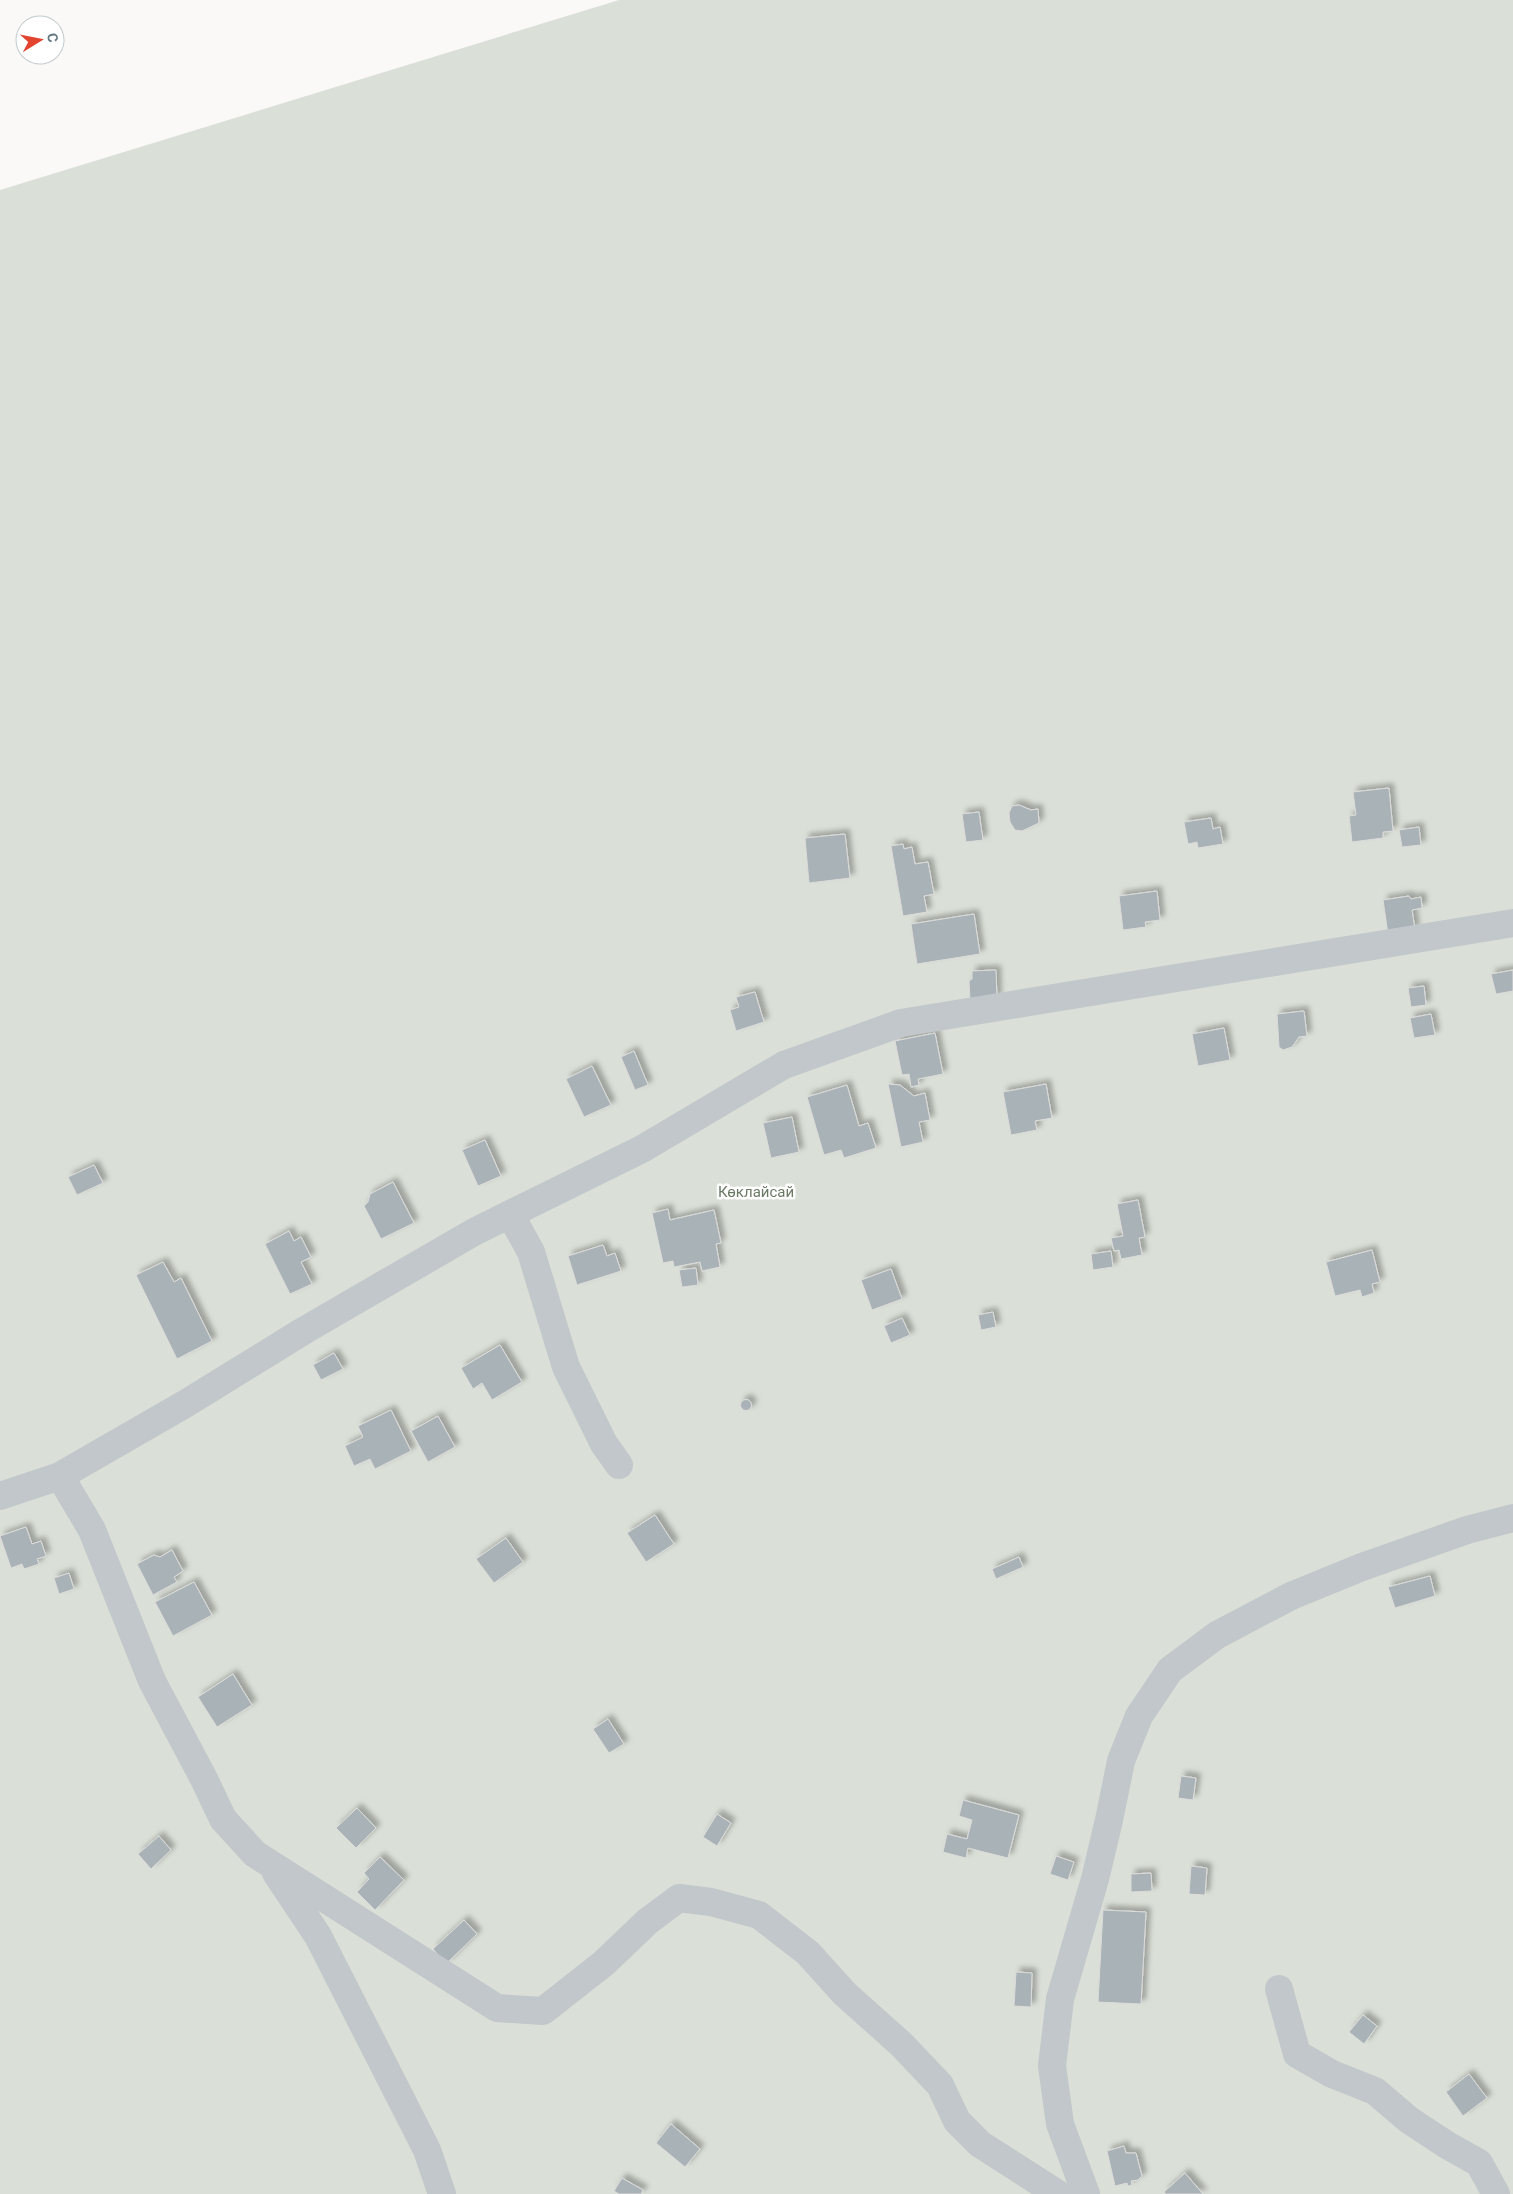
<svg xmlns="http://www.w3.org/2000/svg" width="1513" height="2194" font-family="Roboto,sans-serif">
<defs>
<filter id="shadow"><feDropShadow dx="4.5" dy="-4.5" stdDeviation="2.5" flood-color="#0004"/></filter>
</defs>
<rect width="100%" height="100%" fill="#faf9f8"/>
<path fill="#dadfd7" d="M619,0H1513V2194H0V190Z"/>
<g fill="#a8b2b7" stroke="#dcdbda" filter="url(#shadow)">
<path d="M1389,788L1393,831L1383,832V838L1352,842L1349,816L1356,815L1353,792Z"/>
<path d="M1019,805L1031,810L1038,809L1039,823L1022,831L1015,830L1010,822L1009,813L1012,806Z"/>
<path d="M979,812L983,840L966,842L962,814Z"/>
<path d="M1211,818L1213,829L1220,827L1223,844L1198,848L1197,842L1188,844L1184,822Z"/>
<path d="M1419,827L1421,845L1402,847L1399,830Z"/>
<path d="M845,834L850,878L809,883L805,838Z"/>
<path d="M903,844L904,849L912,847L915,864L928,862L934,894L924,896L927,912L903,916L891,846Z"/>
<path d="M1157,891L1160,920L1145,922L1146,927L1123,930L1119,896Z"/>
<path d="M1409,896L1411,899L1421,897L1422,908L1412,910L1415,930L1388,934L1383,900Z"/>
<path d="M974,914L980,954L917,964L911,924Z"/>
<path d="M996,970L997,999L970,1000L969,981L972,979V971Z"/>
<path d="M1513,970V991L1496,994L1491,974Z"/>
<path d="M1424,986L1426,1005L1411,1007L1408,988Z"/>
<path d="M755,992L764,1022L736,1031L730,1010L739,1007L736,997Z"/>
<path d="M1304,1011L1307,1036L1299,1037L1292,1047L1283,1050L1279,1047L1277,1014Z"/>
<path d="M1431,1014L1435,1035L1414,1038L1410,1018Z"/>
<path d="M1224,1028L1230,1060L1198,1066L1192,1034Z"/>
<path d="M935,1033L943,1074L918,1079L919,1085L911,1087L909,1074L902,1075L895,1041Z"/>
<path d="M634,1051L648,1085L635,1090L621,1057Z"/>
<path d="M592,1066L611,1105L584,1117L566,1079Z"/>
<path d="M888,1084L900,1085L914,1096L925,1093L930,1120L919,1122L923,1142L901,1147Z"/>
<path d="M1046,1084L1052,1118L1035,1121L1037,1130L1011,1135L1003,1092Z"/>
<path d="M847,1085L859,1126L868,1123L876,1148L844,1158L841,1150L824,1155L807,1097Z"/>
<path d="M792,1117L799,1152L771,1158L763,1123Z"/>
<path d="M485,1140L501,1176L478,1186L462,1150Z"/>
<path d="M94,1165L103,1183L77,1195L68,1177Z"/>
<path d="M393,1182L414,1223L381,1239L364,1206L368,1202L370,1194Z"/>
<path d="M1138,1200L1145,1237L1139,1238L1142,1255L1121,1259L1119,1250L1114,1251L1111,1238L1123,1236L1117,1204Z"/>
<path d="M668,1209L670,1220L714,1210L721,1243L716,1244L720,1267L702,1271L700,1262L674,1267L673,1261L663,1263L652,1213Z"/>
<path d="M289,1231L294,1241L301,1237L311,1257L301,1262L312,1284L290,1294L265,1244Z"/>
<path d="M603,1245L607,1256L615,1253L621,1271L577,1285L568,1256Z"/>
<path d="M1372,1250L1380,1282L1372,1284L1374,1293L1362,1297L1360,1290L1335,1296L1326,1262Z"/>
<path d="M1111,1251L1113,1267L1093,1270L1091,1254Z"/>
<path d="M163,1262L174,1282L181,1278L212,1341L177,1359L136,1275Z"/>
<path d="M696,1268L698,1285L682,1287L679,1270Z"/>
<path d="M891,1269L902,1299L872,1310L861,1280Z"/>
<path d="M993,1312L996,1327L981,1330L978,1315Z"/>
<path d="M902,1318L910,1335L891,1343L884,1326Z"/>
<path d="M500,1345L522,1382L492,1400L482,1383L473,1389L461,1368Z"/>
<path d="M334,1353L343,1369L321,1380L313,1365Z"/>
<circle cx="746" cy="1405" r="5.5"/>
<path d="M391,1410L411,1451L375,1469L370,1459L354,1466L345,1446L363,1437L358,1426Z"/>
<path d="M438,1416L455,1447L428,1462L411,1431Z"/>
<path d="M655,1515L674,1544L646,1562L627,1533Z"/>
<path d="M26,1527L32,1544L41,1541L46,1556L37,1559L39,1564L24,1569L22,1564L11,1568L0,1536Z"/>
<path d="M506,1538L523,1562L494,1583L476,1559Z"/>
<path d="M172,1550L183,1571L174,1577L177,1582L153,1595L137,1564L154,1555L160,1557Z"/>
<path d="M1019,1557L1023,1567L996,1579L992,1569Z"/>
<path d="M69,1573L74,1589L59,1594L54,1578Z"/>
<path d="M1430,1576L1435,1596L1395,1608L1388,1587Z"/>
<path d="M194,1582L212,1615L173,1636L155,1602Z"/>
<path d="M233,1674L252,1705L217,1727L198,1697Z"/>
<path d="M608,1719L624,1744L609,1753L593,1729Z"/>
<path d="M1181,1776L1196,1778L1193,1800L1178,1798Z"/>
<path d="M963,1800L1019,1815L1008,1858L968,1848L966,1858L943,1852L947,1834L967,1839L972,1820L959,1816Z"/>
<path d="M357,1808L376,1828L356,1848L336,1828Z"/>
<path d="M717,1814L731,1823L717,1846L703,1837Z"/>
<path d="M159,1836L171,1850L151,1869L138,1854Z"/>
<path d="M1056,1856L1074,1862L1068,1880L1050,1874Z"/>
<path d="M380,1857L404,1880L375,1910L357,1892L369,1879L364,1873Z"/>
<path d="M1191,1866L1207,1868L1205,1895L1189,1894Z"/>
<path d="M1151,1873L1152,1891L1131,1892V1874Z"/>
<path d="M1103,1910L1146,1912L1141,2004L1098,2002Z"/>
<path d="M464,1920L477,1934L446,1964L433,1949Z"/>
<path d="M1016,1972L1032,1973L1031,2007L1014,2006Z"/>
<path d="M1363,2015L1377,2026L1364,2044L1349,2032Z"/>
<path d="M1469,2074L1487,2098L1463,2116L1446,2092Z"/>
<path d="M671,2124L700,2149L685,2167L656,2143Z"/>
<path d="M1124,2146L1126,2153H1136L1142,2176L1138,2180L1131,2181L1132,2185L1128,2186L1127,2183L1115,2186L1107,2151Z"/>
<path d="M1185,2173L1203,2194H1166L1164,2192Z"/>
<path d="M622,2178L643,2190L641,2194H619L614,2191Z"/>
</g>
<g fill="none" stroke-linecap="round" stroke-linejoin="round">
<g stroke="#c1c7ca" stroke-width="28">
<path d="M510,1214L531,1252L566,1367L604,1444L619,1465"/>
<path d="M60,1476L92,1530L152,1681L204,1779L223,1819L255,1854L497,2008L543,2011L604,1963L648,1921L679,1898L711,1902L759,1915L808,1953L845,1994L901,2044L940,2085L957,2121L980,2144L1058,2194"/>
<path d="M0,1496L60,1476L185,1404L305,1330L474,1232L642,1149L784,1065L901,1023L1513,923"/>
<path d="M276,1873L318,1936L427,2150L442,2194"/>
<path d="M1279,1989L1297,2054L1332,2074L1375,2091L1409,2120L1447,2145L1479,2163L1496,2194"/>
<path d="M1086,2194L1060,2124L1052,2066L1060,1999L1095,1879L1109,1820L1121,1761L1139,1716L1170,1670L1217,1635L1291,1596L1362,1567L1467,1530L1513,1518"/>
</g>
</g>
<g text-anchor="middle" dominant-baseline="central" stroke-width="5" stroke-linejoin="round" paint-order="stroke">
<g font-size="15" fill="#6a7a64" stroke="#fff">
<text x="756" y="1192">Көклайсай</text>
</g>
</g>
<g transform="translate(40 40) rotate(80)"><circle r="24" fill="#ffffff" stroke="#c1c9cd"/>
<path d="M0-4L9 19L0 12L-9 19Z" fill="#e24430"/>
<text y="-8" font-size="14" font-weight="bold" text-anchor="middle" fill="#657982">С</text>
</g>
</svg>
